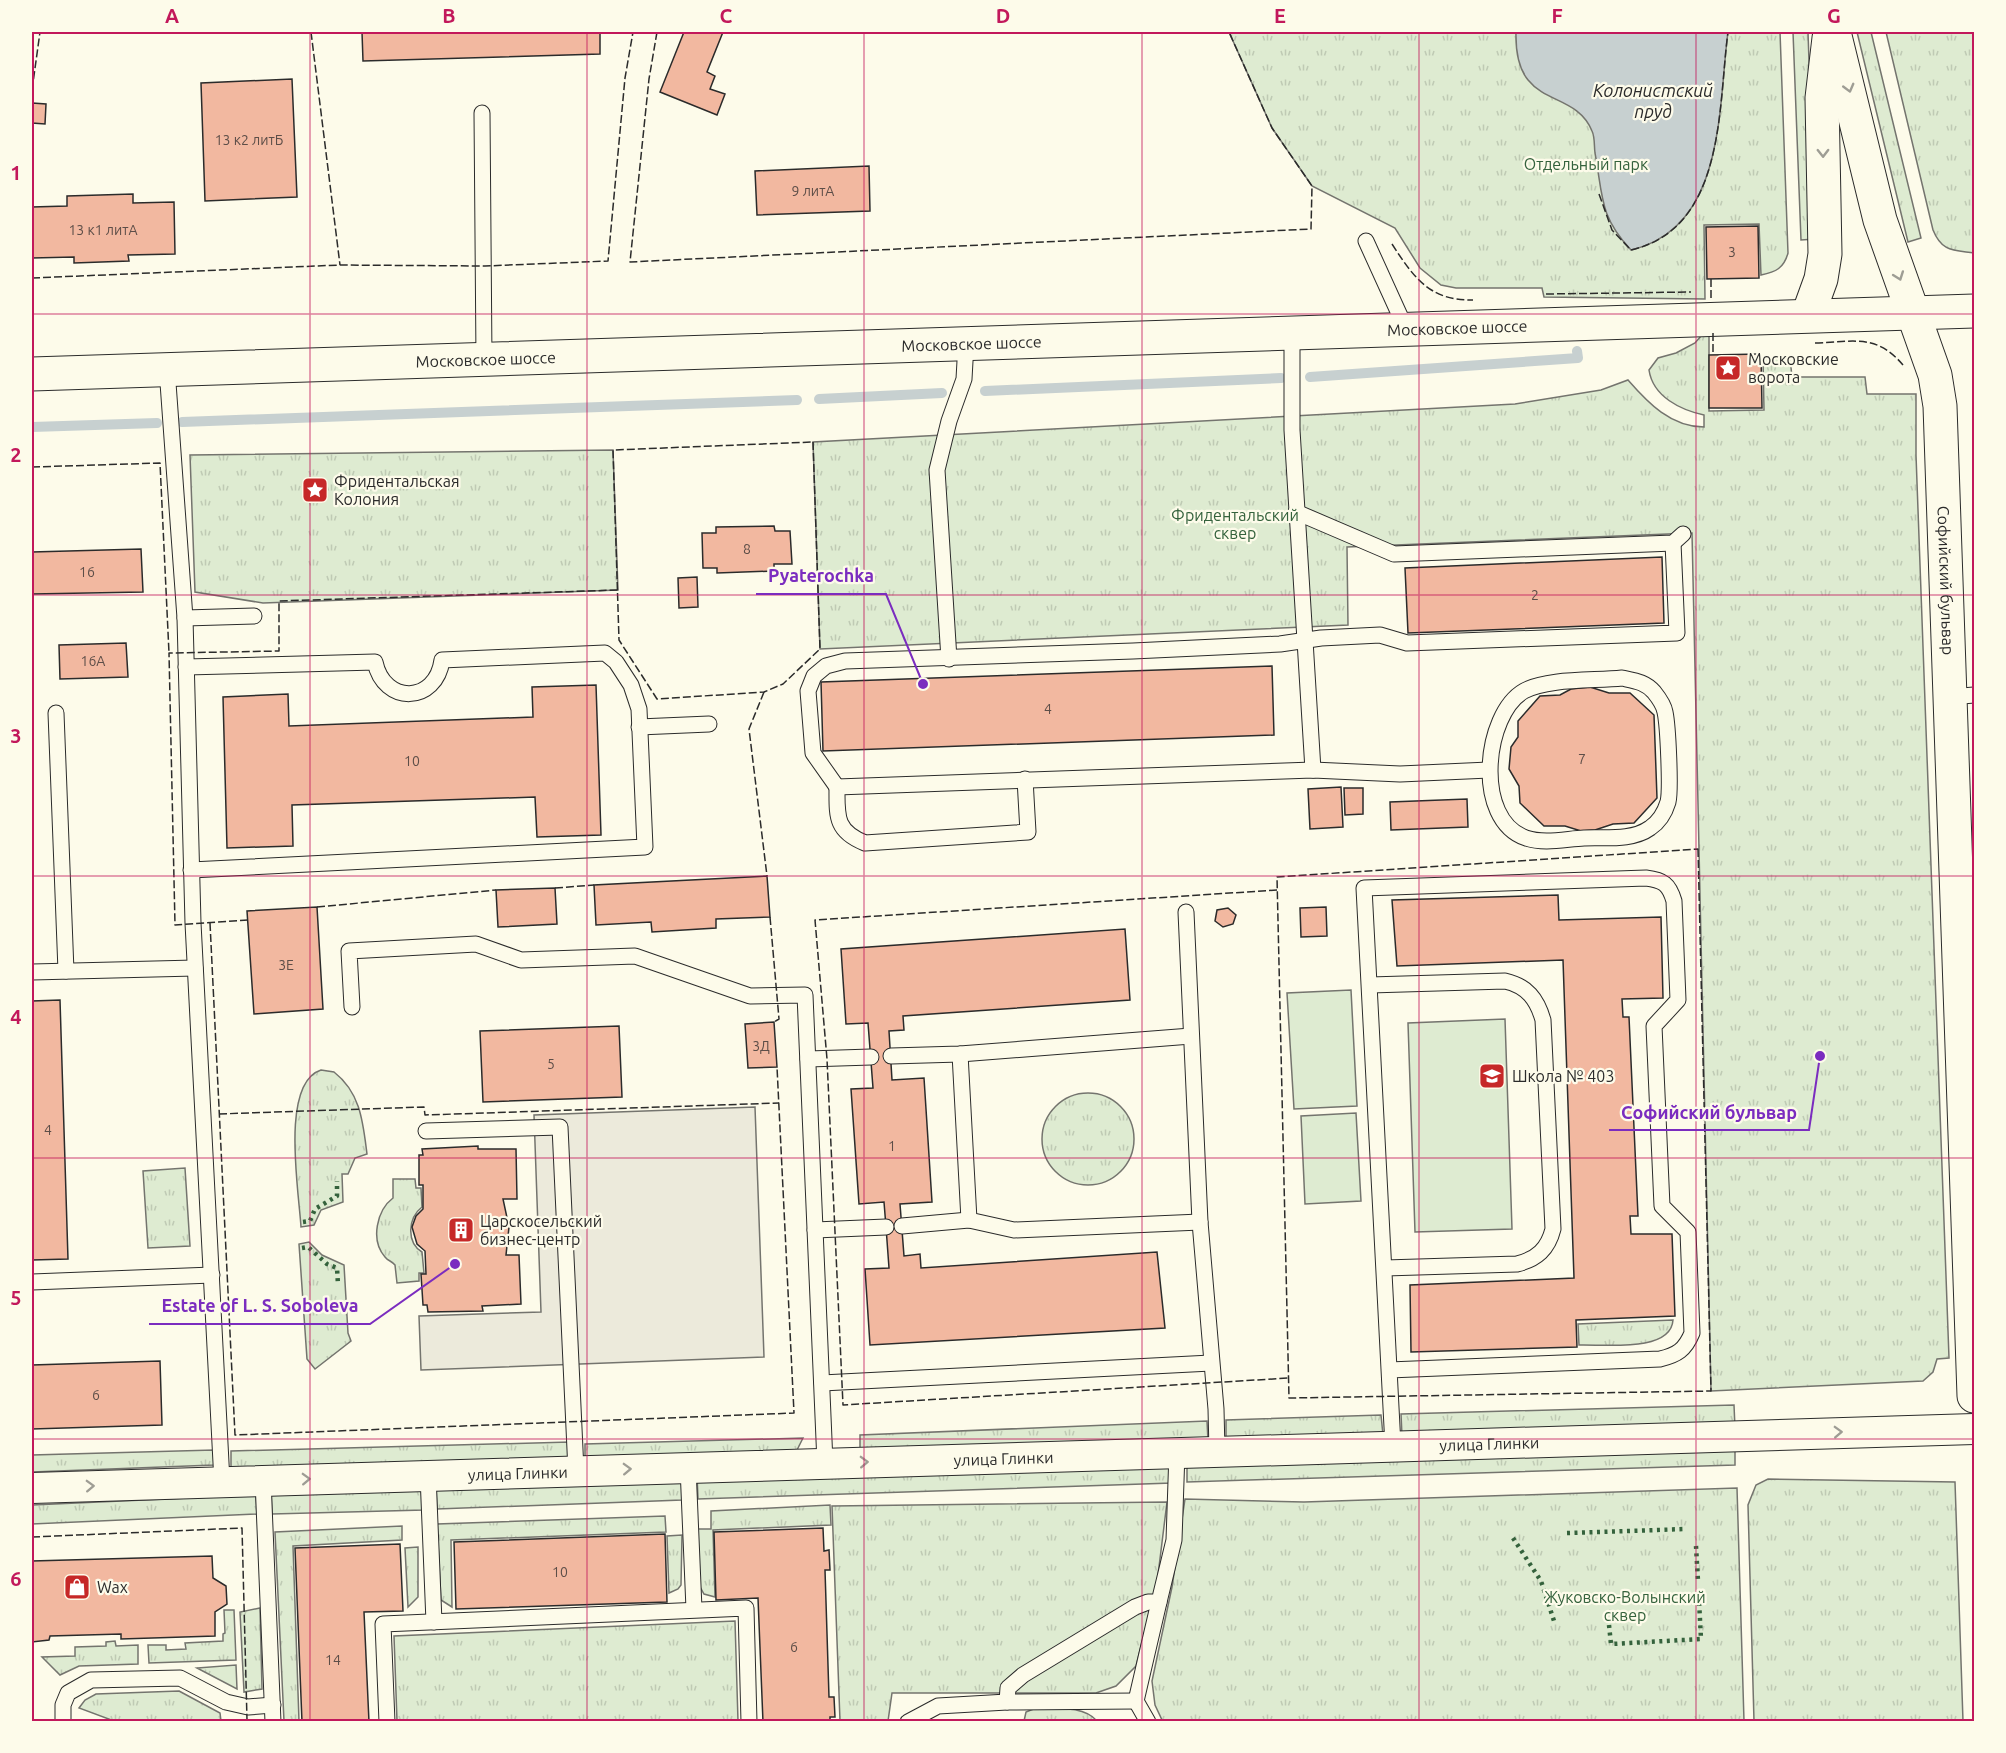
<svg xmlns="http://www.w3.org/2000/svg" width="2006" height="1753" font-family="Ubuntu,sans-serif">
<defs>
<pattern id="grass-tufts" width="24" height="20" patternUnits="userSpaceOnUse" patternTransform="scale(1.5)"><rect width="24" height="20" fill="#deebd1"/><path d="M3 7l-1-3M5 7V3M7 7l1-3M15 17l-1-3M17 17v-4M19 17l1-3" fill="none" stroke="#bfcab4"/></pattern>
</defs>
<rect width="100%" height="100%" fill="#fdfbea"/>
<g fill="url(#grass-tufts)" stroke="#74746e" stroke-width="1.5">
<path d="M1229,32H1780L1788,253C1784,268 1776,272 1761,275L1759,224L1704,225L1705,299L1544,297L1542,288H1456L1441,285L1420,268L1395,228L1312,186L1272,128Z"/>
<path d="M1793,32H1808L1815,239L1801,240Z"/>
<path d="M1857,32H1871L1921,238L1908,242Z"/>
<path d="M1886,32H1974V253C1953,250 1942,252 1933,230Z"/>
<path d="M1709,334V411L1764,410L1763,358H1790L1792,377H1865L1867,394H1916V455L1949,1358L1937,1359L1933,1372L1923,1381L1711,1391L1692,533L1347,547L1348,625L820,649L813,442L1515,404L1601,390L1628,380C1648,403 1671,427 1704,427V415C1681,410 1653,397 1649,370L1658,358L1676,353L1695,343L1701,336Z"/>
<path d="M613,450L618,590L263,603L195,592L190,455Z"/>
<path d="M321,1070L334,1072C361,1093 363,1123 367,1154L355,1158L348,1174H342L343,1202L321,1210L314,1225L301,1227C299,1192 280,1083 321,1070Z"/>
<circle cx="1088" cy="1139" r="46"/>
<path d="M185,1168L190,1246L148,1248L143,1171Z"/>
<path d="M393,1179H415L416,1188H421L422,1207C408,1218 406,1242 422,1252L424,1273H419V1281L397,1283L395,1265C392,1261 388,1261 385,1257C370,1240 377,1210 393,1198Z"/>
<path d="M309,1242L322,1255L344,1265L348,1333L351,1341L315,1369L307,1359L299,1244Z"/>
<path d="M1673,1320C1671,1353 1603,1344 1579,1345L1578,1324Z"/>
<path d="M1734,1405L1735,1428L1402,1436L1401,1414Z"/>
<path d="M1381,1415L1383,1435L1226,1441V1420Z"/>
<path d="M1207,1421L1208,1441L860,1455V1435Z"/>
<path d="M803,1438L796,1452L585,1462V1444Z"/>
<path d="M570,1442V1464L231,1473V1451Z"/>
<path d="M1735,1445V1465L1187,1482V1461Z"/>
<path d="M214,1450V1465L32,1472V1455Z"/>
<path d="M1171,1460L1172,1483L698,1499L697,1475Z"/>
<path d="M682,1476V1500L437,1509L436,1485Z"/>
<path d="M1768,1479L1955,1482L1963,1721H1754L1748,1505L1756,1485Z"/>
<path d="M423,1484L424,1510L272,1514L271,1488Z"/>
<path d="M1737,1488L1744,1721L1163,1722L1155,1705L1152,1681L1172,1587L1185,1499L1304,1502Z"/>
<path d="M256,1495L257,1514L32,1524V1505Z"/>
<path d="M1167,1502L1157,1583L1136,1666L1116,1686L1096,1693H892L888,1721H840L832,1506Z"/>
<path d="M830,1505L831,1525L713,1530L715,1597L704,1594L699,1585L698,1529H711V1511Z"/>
<path d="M665,1516L666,1532L451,1540L452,1607L441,1600L437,1524Z"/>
<path d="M402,1526V1540L293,1546L299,1721H284L275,1532Z"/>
<path d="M682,1535L681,1585L678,1589L669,1593L667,1536Z"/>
<path d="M418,1547V1597L408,1607L405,1548Z"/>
<path d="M260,1608L262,1689L244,1692L240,1612Z"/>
<path d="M224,1610H234L236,1660L149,1663L148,1645H166V1650L186,1649L185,1643L223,1641V1634L225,1633Z"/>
<path d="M735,1621L738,1721H397L394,1636Z"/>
<path d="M115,1641L116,1646L138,1645V1664L79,1666L60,1675L42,1657L75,1656V1647L106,1646V1642Z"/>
<path d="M236,1665L237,1689L197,1668Z"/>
<path d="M179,1691L220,1713L221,1721H114L79,1708L85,1700L96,1694Z"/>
<path d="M1036,1708C1056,1709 1083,1705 1097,1721H1024L1026,1712Z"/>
</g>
<g fill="#deebd1" stroke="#74746e" stroke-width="1.5">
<path d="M1351,990L1357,1106L1294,1109L1287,993Z"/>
<path d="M1505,1019L1512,1229L1415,1232L1408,1023Z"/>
<path d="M1356,1113L1361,1201L1305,1204L1301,1116Z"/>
</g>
<path fill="#eceadb" stroke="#74746e" stroke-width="1.5" d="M755,1107L764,1357L421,1370L419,1316L541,1312L534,1115Z"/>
<path fill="#c7d0d0" stroke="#74746e" stroke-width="1.5" d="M1516,32H1728C1718,106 1726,228 1631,250C1599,216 1603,196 1595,153C1594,146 1595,137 1592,131C1574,86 1514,112 1516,32Z"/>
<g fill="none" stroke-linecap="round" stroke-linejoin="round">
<g stroke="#c7d0d0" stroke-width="10">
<path d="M1310,377L1578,358L1577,351"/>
<path d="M985,391L1281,378"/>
<path d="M819,399L942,393"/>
<path d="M182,422L797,400"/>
<path d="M32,427L157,423"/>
</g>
</g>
<g fill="#f2b8a0" stroke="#2b2b2b" stroke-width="1.5">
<path d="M362,32H600V54L363,61Z"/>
<path d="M684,32H723L707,72L715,76L710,89L725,94L717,115L660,92Z"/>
<path d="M292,79L297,197L205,201L201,83Z"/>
<path d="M32,103L46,104L45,124L32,123Z"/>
<path d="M869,166L870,211L757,215L755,171Z"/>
<path d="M133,194V203L174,202L175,254L128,255L129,261L74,263V257L32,258V207L67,206V196Z"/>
<path d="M1758,226L1759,278L1707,279L1706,227Z"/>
<path d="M1761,354L1762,408H1709V355Z"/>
<path d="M774,526L775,531H790L792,564H774V571L717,573V568H703L702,533H716V527Z"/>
<path d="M141,549L143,592L32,594V552Z"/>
<path d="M1662,557L1664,623L1408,633L1405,568Z"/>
<path d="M697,577L698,607L679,608L678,578Z"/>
<path d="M126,643L128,677L60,679L59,645Z"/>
<path d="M1272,666L1274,735L823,751L821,682Z"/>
<path d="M596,685L601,835L537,837L535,797L292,805L293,846L227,848L223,697L288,694L289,726L533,717L532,687Z"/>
<path d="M1590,687L1609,693H1630L1654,715L1657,798L1634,823L1613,824L1595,830L1581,831L1565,826H1544L1520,803L1519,786L1509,769L1511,747L1518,737V721L1540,696L1560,695L1571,689Z"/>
<path d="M1341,787L1343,827L1310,829L1308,789Z"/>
<path d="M1344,788H1363V814L1345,815Z"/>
<path d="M1467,799L1468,827L1391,830L1390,802Z"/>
<path d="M767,876L770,917L716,919V928L652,932L651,922L596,925L594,885Z"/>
<path d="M555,888L557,924L498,927L496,890Z"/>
<path d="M1558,895L1559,920L1661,917L1663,998L1622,999L1623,1017H1629L1638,1216H1630L1631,1234H1672L1675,1316L1576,1320L1577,1347L1411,1352L1410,1285L1574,1278L1563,960L1397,966L1392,900Z"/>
<path d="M317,907L323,1009L254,1014L247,911Z"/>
<path d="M1326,907L1327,936L1301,937L1300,908Z"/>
<path d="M1228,908L1236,915L1233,924L1223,927L1215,921L1217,910Z"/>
<path d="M1125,929L1130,1000L903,1016L904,1030L889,1031L892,1080L924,1078L932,1202L900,1204L904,1256L920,1254L921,1268L1157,1252L1165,1328L870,1345L865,1269L889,1268L886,1227L884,1202L859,1204L851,1089L873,1088L868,1023L846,1024L841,949Z"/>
<path d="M60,1000L68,1259L32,1260V1001Z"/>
<path d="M774,1022L777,1067L748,1068L745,1024Z"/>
<path d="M619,1026L622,1097L483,1102L480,1031Z"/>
<path d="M478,1146V1149H516L517,1199H503L509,1227L506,1255H519L521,1304L482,1306L483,1311L428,1312L427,1305H423L421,1274H426L425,1251L417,1244L412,1227L416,1216L423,1209V1185H419V1155H423L422,1149Z"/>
<path d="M160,1361L162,1425L32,1429V1365Z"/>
<path d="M823,1528L824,1551L829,1550L830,1570H825L829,1697H834L835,1717H830V1722H763L758,1598L716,1600L714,1532Z"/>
<path d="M665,1534L667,1602L456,1609L454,1542Z"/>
<path d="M400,1544L403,1611L364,1612L369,1722H302L295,1548Z"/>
<path d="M212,1556L213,1578L226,1586L227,1604L215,1612V1636L121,1639V1634L50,1636L49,1640L32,1642V1561Z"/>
</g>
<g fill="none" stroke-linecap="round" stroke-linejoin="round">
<defs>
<g id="lane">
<path d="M482,113L484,359"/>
<path d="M1366,241L1406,329"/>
<path d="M1292,332V430L1313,770"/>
<path d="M167,369L185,618L193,923L222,1482"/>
<path d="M1296,512L1394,554L1673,543L1683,534"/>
<path d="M185,618L254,616"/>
<path d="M949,659L937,470L949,421L964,379L966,343"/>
<path d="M186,667L375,662C384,705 436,704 442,660L605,653L616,662L631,685L639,709L645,847L191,870"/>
<path d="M1622,678C1636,681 1645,682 1654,692C1658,697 1664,706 1665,712C1668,726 1671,790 1668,802C1665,812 1659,822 1650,828C1632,841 1605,837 1584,838C1565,839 1544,844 1526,838C1473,820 1484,714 1524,691C1547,678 1595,681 1622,678Z"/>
<path d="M1950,697L1974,695"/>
<path d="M56,713L66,971"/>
<path d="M639,727L709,724"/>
<path d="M1489,770L1400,774L1313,770L837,787L813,753L808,691L814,676L826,666L845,661L1133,651L1280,644L1321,638L1380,635L1407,643L1677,633L1673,543"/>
<path d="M837,787C837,816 835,831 865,843L1028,832L1025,779"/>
<path d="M1186,912L1200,1222L1216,1409L1217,1451"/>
<path d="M32,972L195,968"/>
<path d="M1370,985L1505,981C1527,986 1537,999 1543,1020L1553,1229C1548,1249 1537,1259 1517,1264L1385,1268"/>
<path d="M352,1007L349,951L476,944L521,960L635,956L750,996L805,995L825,1463"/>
<path d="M960,1054L969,1220L1014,1230L1200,1222"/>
<path d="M891,1056L960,1054L1191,1036"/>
<path d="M808,1059L871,1057"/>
<path d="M426,1131L560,1127L576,1471"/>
<path d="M902,1226L969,1220"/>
<path d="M815,1230L886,1227"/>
<path d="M32,1282L212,1275"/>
<path d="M1389,1370L1660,1359C1677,1355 1685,1350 1692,1333L1688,1232L1662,1206L1654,1026L1678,1000L1674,901C1669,884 1663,880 1646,878L1364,888L1393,1446"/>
<path d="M822,1383L1211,1363"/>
<path d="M688,1467L694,1609"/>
<path d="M428,1475L434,1622"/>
<path d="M263,1480L273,1722"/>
<path d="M1007,1702L1136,1701"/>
<path d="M63,1722V1705L68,1693L91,1680L180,1678L226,1702L248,1707L273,1705"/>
<path d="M387,1722L383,1624L746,1608L749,1722"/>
<path d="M908,1722L938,1706L1007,1702L1008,1688L1023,1675L1135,1607L1148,1602H1159L1174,1540L1177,1452"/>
<path d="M1148,1722L1136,1701L1159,1602"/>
</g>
<g id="street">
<path id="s1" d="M32,1488L1974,1429"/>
</g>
<g id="secondary">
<path id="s2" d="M1834,32L1880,220L1935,375L1940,406L1974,1396"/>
<path d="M1808,315L1821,279L1825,254L1822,98L1829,38"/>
<path id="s3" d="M32,374L1974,311"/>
</g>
</defs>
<use href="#lane" stroke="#2b2b2b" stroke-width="17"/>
<use href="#street" stroke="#2b2b2b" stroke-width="32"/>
<use href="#secondary" stroke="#2b2b2b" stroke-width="35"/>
<use href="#lane" stroke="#fdfbea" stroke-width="15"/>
<use href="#street" stroke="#fdfbea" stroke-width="30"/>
<use href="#secondary" stroke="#fdfbea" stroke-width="33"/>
<g stroke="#34623c" stroke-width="4.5" stroke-dasharray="3 4.5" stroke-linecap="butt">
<path d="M303,1222L310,1221L315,1209L337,1196V1181"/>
<path d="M302,1248L308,1247L327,1264L337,1268L338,1285"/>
<path d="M1567,1533L1686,1529"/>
<path d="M1513,1538L1541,1581L1554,1621"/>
<path d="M1696,1546L1698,1581"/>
<path d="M1609,1625L1611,1644L1701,1639L1699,1600"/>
</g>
<g stroke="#2b2b2b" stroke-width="1.5" stroke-dasharray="8 3" stroke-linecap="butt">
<path d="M311,32L340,265"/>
<path d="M657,32L649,79L630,262L1311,229L1312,186L1272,128L1229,32"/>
<path d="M32,90L40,32"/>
<path d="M1599,194L1612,230L1631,250C1726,228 1718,106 1728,32"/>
<path d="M1392,244C1414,278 1430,301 1473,300"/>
<path d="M32,278L340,265L485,266L608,261L625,78L633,32"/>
<path d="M1711,279V301"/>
<path d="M1546,294L1691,292"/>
<path d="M1713,333V355"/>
<path d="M1815,343C1853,342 1876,333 1903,365"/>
<path d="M813,442L820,649L783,684L764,692L657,699L619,640L613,450Z"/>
<path d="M32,467L160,463L169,653"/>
<path d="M764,692L749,729L767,876"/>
<path d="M1698,849L1711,1391L1289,1398L1277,877Z"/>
<path d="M555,888L594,885"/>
<path d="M1277,890L815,920L827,1059L843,1405L1289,1378"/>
<path d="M317,907L496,890"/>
<path d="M770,917L779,1019L774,1022"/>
<path d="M248,920L175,925L169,653L279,651V601L618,590"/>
<path d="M210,923L235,1435L794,1413L777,1067"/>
<path d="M219,1114L424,1107L425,1115L779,1103"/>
<path d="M32,1537L242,1528L247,1720L255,1722"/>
</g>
</g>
<defs><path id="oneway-chevron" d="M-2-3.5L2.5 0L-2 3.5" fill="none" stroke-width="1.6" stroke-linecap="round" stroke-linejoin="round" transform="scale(1.5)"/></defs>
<g stroke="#9e9d94">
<use href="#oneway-chevron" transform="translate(1849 88) rotate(75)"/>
<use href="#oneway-chevron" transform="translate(1823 153) rotate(89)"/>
<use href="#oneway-chevron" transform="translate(1899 276) rotate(70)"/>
<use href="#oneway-chevron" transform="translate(1838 1432) rotate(-2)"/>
<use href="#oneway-chevron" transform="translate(864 1462) rotate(-2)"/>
<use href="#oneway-chevron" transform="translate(627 1469) rotate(-2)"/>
<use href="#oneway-chevron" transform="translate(306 1479) rotate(-2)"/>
<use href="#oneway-chevron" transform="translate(90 1486) rotate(-2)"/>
</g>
<path fill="none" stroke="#c2185b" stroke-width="1.5" stroke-opacity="0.55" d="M310,32V1722M587,32V1722M864,32V1722M1142,32V1722M1419,32V1722M1696,32V1722M32,314H1974M32,595H1974M32,876H1974M32,1158H1974M32,1439H1974"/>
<defs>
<symbol id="sight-square" viewBox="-11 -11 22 22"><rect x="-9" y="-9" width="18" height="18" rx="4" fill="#c62828" stroke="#fdfbea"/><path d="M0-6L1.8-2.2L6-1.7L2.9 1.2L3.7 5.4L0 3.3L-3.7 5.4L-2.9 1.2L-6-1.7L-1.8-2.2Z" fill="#fff"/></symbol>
<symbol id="school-square" viewBox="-11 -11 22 22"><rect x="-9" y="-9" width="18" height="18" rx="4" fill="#c62828" stroke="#fdfbea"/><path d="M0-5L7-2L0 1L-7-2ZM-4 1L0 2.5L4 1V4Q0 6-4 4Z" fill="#fff"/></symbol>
<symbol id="building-square" viewBox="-11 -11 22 22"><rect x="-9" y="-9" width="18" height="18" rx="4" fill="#c62828" stroke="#fdfbea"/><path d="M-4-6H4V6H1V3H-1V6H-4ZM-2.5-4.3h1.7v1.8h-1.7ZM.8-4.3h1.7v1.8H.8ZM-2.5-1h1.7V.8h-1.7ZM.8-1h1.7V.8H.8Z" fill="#fff"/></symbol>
<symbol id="shop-square" viewBox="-11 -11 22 22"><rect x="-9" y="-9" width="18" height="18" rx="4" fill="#c62828" stroke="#fdfbea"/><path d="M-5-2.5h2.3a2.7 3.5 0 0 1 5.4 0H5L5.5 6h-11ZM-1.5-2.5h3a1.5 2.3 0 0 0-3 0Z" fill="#fff"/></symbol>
</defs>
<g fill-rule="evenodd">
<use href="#sight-square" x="1713" y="353" width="30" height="30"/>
<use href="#sight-square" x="300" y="475" width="30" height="30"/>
<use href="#school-square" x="1477" y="1061" width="30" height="30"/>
<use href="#building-square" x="446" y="1215" width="30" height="30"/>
<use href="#shop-square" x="62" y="1572" width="30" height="30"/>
</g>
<g text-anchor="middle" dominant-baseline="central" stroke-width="4.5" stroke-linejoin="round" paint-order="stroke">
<g font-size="14" fill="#5d4e48">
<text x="249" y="140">13 к2 литБ</text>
<text x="813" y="191">9 литА</text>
<text x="103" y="230">13 к1 литА</text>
<text x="1732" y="252">3</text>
<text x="747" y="549">8</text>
<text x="87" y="572">16</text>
<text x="1535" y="595">2</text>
<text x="93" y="661">16А</text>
<text x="1048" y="709">4</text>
<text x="1582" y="759">7</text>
<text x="412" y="761">10</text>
<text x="286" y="965">3Е</text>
<text x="761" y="1046">3Д</text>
<text x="551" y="1064">5</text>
<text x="48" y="1130">4</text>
<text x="892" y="1146">1</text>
<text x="96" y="1395">6</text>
<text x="560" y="1572">10</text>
<text x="794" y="1647">6</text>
<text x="333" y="1660">14</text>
</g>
<g font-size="16" fill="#34623c" stroke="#fdfbea">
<text x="1586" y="164">Отдельный парк</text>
<text x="1235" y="515">Фридентальский<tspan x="1235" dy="18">сквер</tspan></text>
<text x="1625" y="1597">Жуковско-Волынский<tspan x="1625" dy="18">сквер</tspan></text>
</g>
<g font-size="16" fill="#2b2b2b" stroke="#fdfbea">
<text stroke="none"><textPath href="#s3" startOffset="1426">Московское шоссе</textPath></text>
<text stroke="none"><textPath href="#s3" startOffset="940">Московское шоссе</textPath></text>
<text stroke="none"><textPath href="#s3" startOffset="454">Московское шоссе</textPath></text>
<text stroke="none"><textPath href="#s2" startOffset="564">Софийский бульвар</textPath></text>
<text stroke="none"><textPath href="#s1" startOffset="1458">улица Глинки</textPath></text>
<text stroke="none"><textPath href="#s1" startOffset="972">улица Глинки</textPath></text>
<text stroke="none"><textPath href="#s1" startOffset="486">улица Глинки</textPath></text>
</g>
<g font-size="16" fill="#2b2b2b" stroke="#fdfbea" text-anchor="start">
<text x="1748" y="359">Московские<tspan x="1748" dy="18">ворота</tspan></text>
<text x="334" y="481">Фридентальская<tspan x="334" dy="18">Колония</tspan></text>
<text x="1512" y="1076">Школа № 403</text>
<text x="480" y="1221">Царскосельский<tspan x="480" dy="18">бизнес-центр</tspan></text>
<text x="97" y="1587">Wax</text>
</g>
<g font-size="18" font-style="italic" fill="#2b2b2b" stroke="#fdfbea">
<text x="1653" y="90">Колонистский<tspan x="1653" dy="21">пруд</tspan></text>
</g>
</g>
<path fill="none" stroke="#7b2cbf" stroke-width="2" d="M923 684L886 594H756M1820 1056L1809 1130H1609M455 1264L370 1324H149"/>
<g fill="#7b2cbf" stroke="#fdfbea" stroke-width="2">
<circle cx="923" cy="684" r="6"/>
<circle cx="1820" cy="1056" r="6"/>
<circle cx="455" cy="1264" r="6"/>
</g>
<g font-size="18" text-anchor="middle" font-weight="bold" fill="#7b2cbf" stroke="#fdfbea" stroke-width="4.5" stroke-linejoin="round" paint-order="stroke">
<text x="821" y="582">Pyaterochka</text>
<text x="1709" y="1119">Софийский бульвар</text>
<text x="260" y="1312">Estate of L. S. Soboleva</text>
</g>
<rect width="2006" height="1753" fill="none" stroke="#fdfbea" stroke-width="66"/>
<rect x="33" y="33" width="1940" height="1687" fill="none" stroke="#c2185b" stroke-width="2"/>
<g font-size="20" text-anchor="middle" font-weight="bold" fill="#c2185b">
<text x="172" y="23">A</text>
<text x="449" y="23">B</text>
<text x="726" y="23">C</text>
<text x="1003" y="23">D</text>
<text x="1280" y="23">E</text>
<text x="1557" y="23">F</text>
<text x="1834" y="23">G</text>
<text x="16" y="180">1</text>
<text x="16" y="462">2</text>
<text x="16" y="743">3</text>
<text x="16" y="1024">4</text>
<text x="16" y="1305">5</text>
<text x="16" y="1586">6</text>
</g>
</svg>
